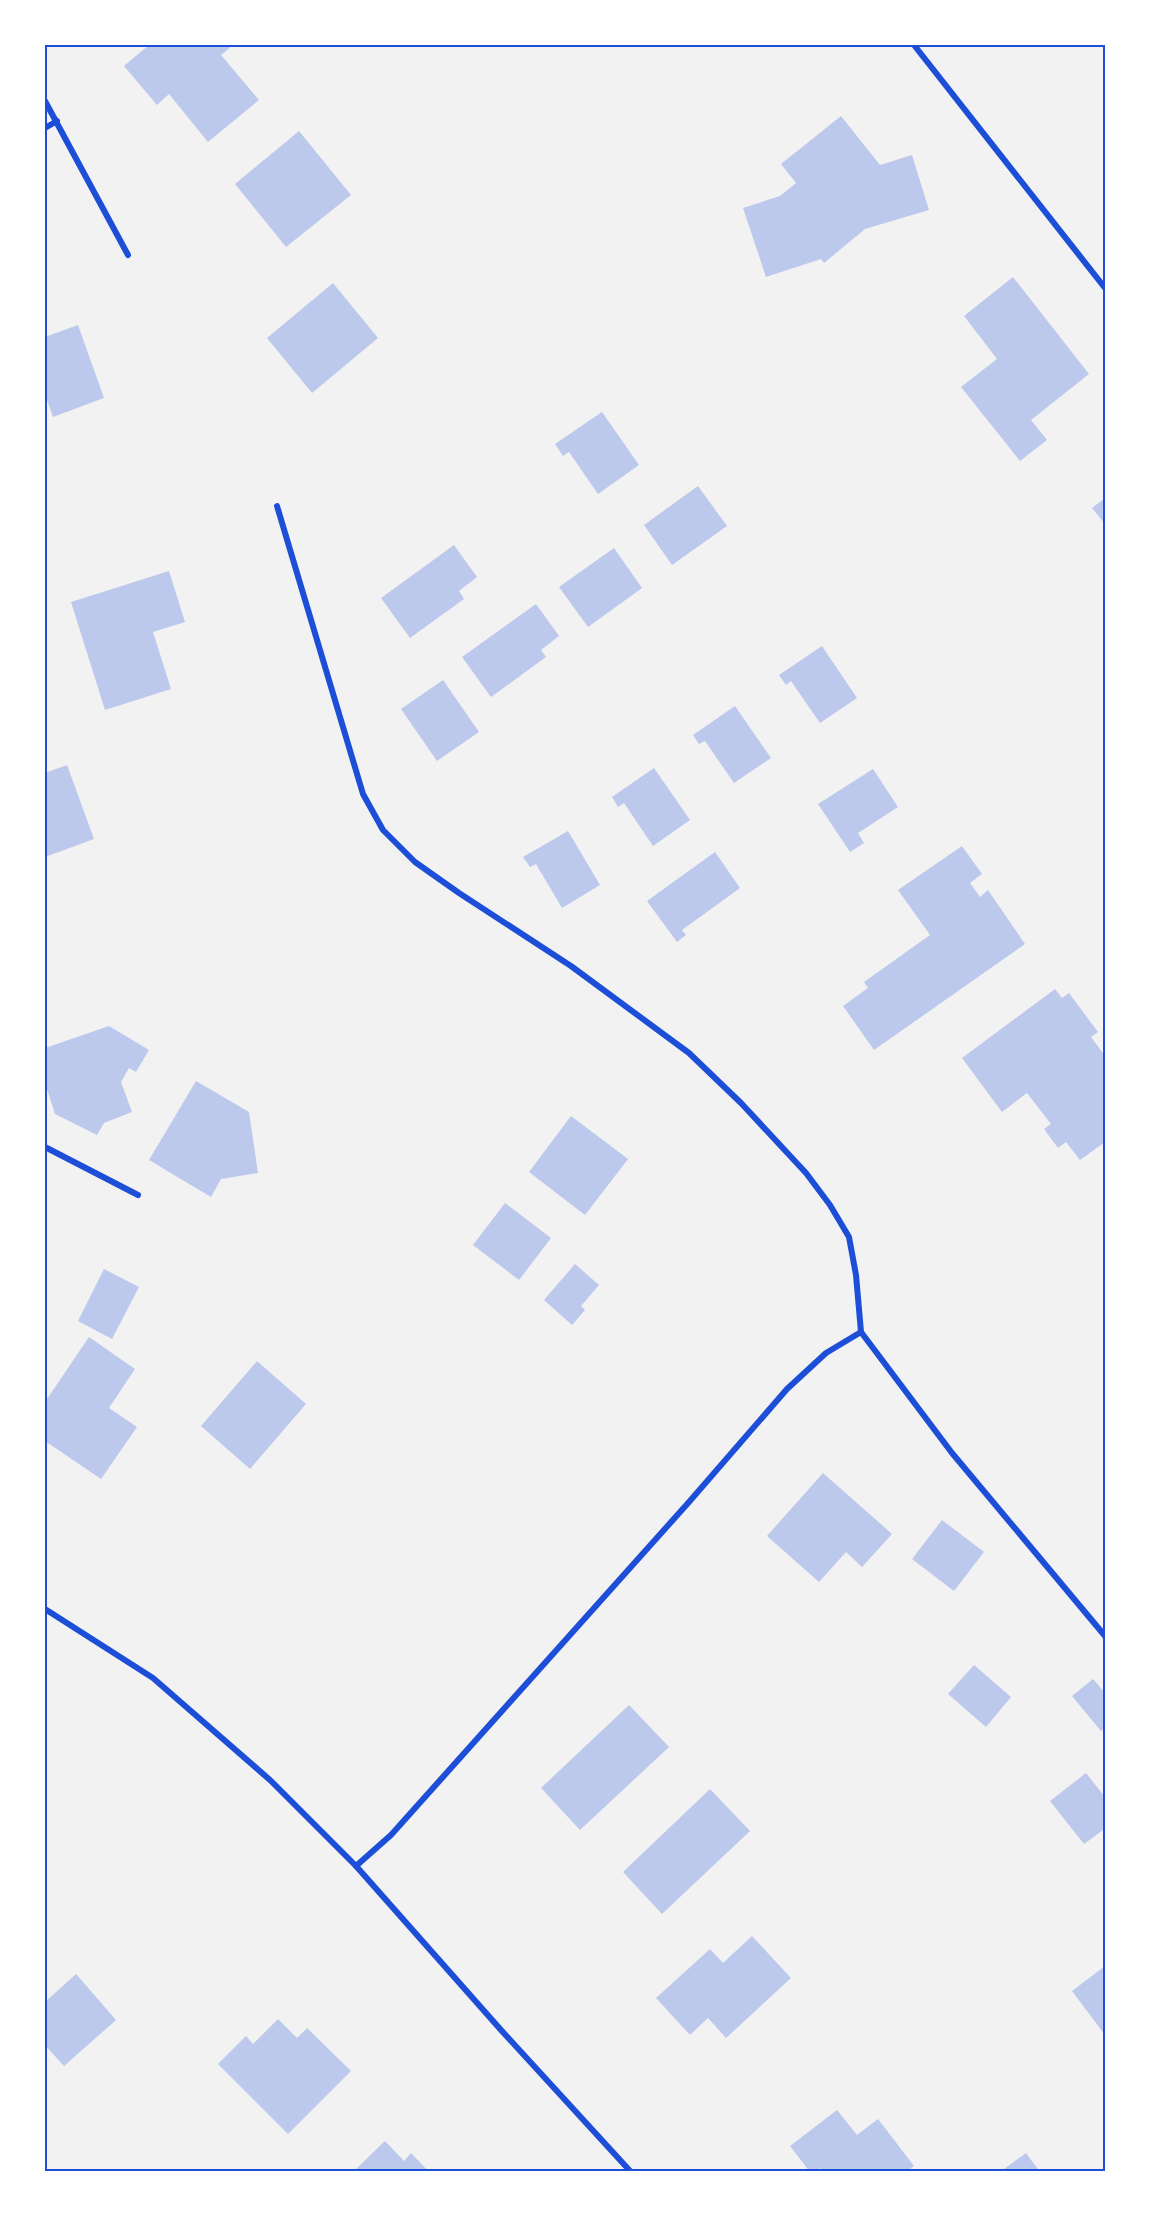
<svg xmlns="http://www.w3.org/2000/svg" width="1150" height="2217" font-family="'Golos Text',sans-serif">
<rect width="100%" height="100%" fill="#f2f2f2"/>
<g fill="#bdc9ec">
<path d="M149,45H233L221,55L259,100L208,142L169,94L157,105L124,66Z"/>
<path d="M841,116L880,165L912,155L929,210L865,229L824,263L821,259L766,277L743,208L780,196L796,183L781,164Z"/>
<path d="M299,131L351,195L286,247L235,184Z"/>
<path d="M1013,277L1089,374L1031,420L1047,440L1020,461L961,387L997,359L964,316Z"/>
<path d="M333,283L378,338L312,393L267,338Z"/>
<path d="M78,325L104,398L53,417L45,394V337Z"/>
<path d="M602,412L639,465L598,494L569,452L563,456L555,444Z"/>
<path d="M698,486L727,526L672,565L644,525Z"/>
<path d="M1105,498V524L1092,508Z"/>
<path d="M454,545L477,577L459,591L464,599L410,638L381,598Z"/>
<path d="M614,548L642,588L588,627L559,587Z"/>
<path d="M169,571L185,622L153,632L171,689L105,710L71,602Z"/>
<path d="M536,604L559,636L541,650L546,657L491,697L462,657Z"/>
<path d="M822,646L857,698L820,723L791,681L786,685L779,675Z"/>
<path d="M443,680L479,732L437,761L401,709Z"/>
<path d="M735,706L771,758L734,783L705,741L699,744L693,735Z"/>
<path d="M67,765L94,839L45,857V773Z"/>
<path d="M654,768L690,820L653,846L624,803L618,807L612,797Z"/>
<path d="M873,769L898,807L858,833L864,843L850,852L818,804Z"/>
<path d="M568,831L600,885L562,908L536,864L530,867L523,857Z"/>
<path d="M962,846L982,874L970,883L980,897L988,890L1025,944L874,1050L843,1006L868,988L864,982L930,935L898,890Z"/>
<path d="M715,852L740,888L682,930L686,935L677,942L647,901Z"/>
<path d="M1055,989L1062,998L1069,993L1098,1032L1091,1037L1105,1056V1142L1080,1160L1066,1142L1058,1148L1044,1129L1051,1124L1027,1093L1002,1112L962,1058Z"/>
<path d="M109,1026L149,1050L136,1072L129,1068L121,1082L132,1112L104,1123L97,1135L55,1114L45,1083V1048Z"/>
<path d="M196,1081L249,1112L258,1173L221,1179L211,1197L149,1160Z"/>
<path d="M571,1116L628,1159L585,1215L529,1172Z"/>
<path d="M505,1203L551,1238L519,1280L473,1245Z"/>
<path d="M575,1264L599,1285L581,1306L585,1310L572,1325L544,1300Z"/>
<path d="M104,1269L139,1287L112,1339L78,1321Z"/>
<path d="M89,1337L135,1369L109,1408L137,1427L101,1479L45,1441V1402Z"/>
<path d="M257,1361L306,1404L250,1469L201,1426Z"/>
<path d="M823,1473L892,1534L862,1567L846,1552L819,1582L767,1536Z"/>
<path d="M942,1520L984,1552L954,1591L912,1559Z"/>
<path d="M974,1665L1011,1697L986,1727L948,1694Z"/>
<path d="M1093,1679L1105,1693V1728L1101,1731L1072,1696Z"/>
<path d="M629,1705L669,1747L580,1830L541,1788Z"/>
<path d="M1086,1773L1105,1797V1833L1103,1830L1084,1844L1050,1801Z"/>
<path d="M710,1789L750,1831L662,1914L623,1872Z"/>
<path d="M752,1936L791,1978L726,2038L708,2018L690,2035L656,1998L710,1949L723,1963Z"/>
<path d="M1105,1966V2035L1072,1991Z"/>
<path d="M76,1974L116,2020L64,2066L45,2045V2002Z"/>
<path d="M278,2019L297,2038L307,2028L351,2071L288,2134L218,2064L246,2036L253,2044Z"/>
<path d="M837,2110L857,2135L878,2119L914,2166L906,2172H823L820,2168L815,2172H810L790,2146Z"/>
<path d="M385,2141L404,2161L411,2153L429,2172H353Z"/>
<path d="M1026,2153L1040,2172H1000Z"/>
</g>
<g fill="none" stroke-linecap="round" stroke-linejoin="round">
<g stroke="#1d4ed8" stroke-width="6">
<path d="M914,45L1105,288"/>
<path d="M45,101L128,255"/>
<path d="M45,128L57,121"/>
<path d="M277,506L363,794L383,830L415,862L459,893L571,966L689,1053L741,1103L806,1173L830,1205L849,1237L856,1275L861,1332L952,1453L1105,1636"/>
<path d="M45,1147L138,1195"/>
<path d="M45,1609L153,1678L270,1780L356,1866L501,2030L631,2172"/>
<path d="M356,1866L391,1835L689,1502L787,1389L826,1353L861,1332"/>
</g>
</g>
<rect width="1150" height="2217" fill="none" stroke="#ffffff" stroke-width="93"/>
<rect x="46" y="46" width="1058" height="2124" fill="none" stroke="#1d4ed8" stroke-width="2"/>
</svg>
